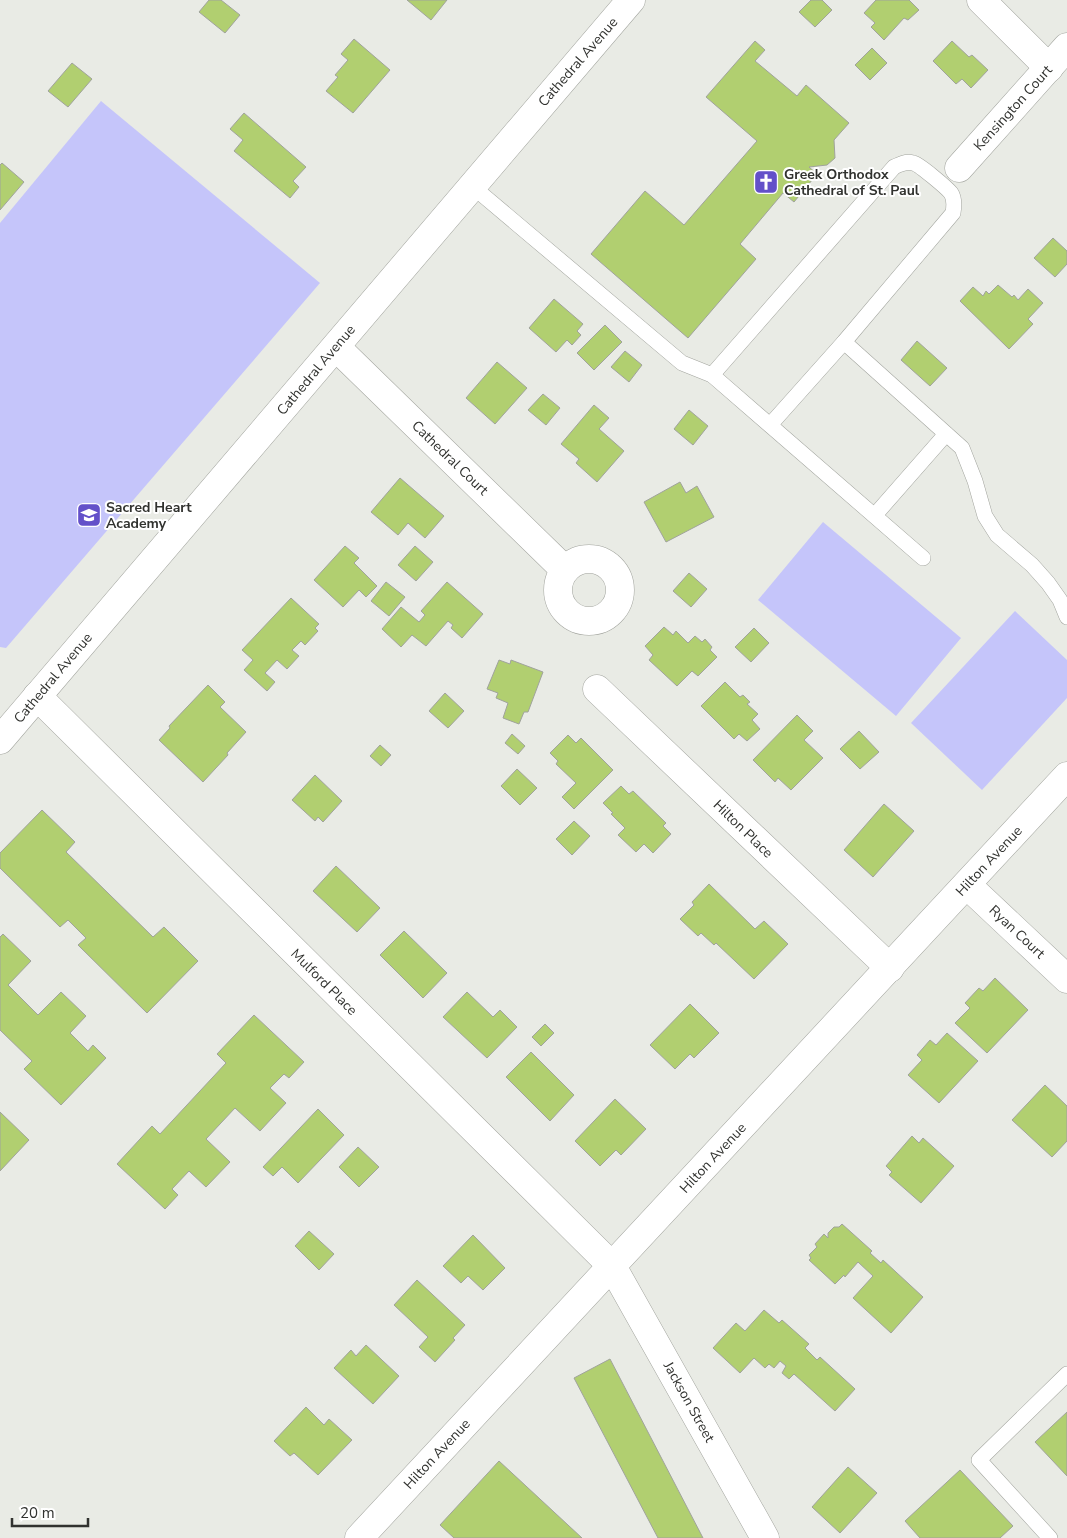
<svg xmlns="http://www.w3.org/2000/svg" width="1067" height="1538" font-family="'Nunito Sans',sans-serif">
<rect width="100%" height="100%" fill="#e9ebe5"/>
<g fill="#c5c5fa">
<path d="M101,101L320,283L6,648L0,647V223Z"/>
<path d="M823,522L961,638L896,716L758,600Z"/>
<path d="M1015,611L1067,660V698L982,790L911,723Z"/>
</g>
<g fill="#b1cf70" stroke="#a0a39c">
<path d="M209,0H221L240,15L225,33L199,12Z"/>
<path d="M407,0H447L431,20Z"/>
<path d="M811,0H822L832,10L815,27L799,12Z"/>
<path d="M876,0H909L919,10L908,20L904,18L884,40L871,27L875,23L864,13Z"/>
<path d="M354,39L390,70L353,113L326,91L338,77L335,75L348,60L341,54Z"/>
<path d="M755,41L765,50L755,61L797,96L806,85L849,123L834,140L835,158L827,165L809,167L817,174L794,202L783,193L740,244L756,259L688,338L591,254L645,191L684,225L757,141L706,97Z"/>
<path d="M952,41L969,57L972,55L988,70L971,88L962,79L956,84L933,61Z"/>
<path d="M872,48L887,63L870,80L855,65Z"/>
<path d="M72,63L92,79L68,107L48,91Z"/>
<path d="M244,113L306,167L293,181L299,187L290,198L234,151L243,140L230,129Z"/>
<path d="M2,163L24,182L0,210V165Z"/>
<path d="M1053,238L1067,251V264L1055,277L1034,258Z"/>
<path d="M998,285L1012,297L1014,295L1018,300L1028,289L1043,303L1028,319L1033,324L1009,349L960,301L973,287L983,296L986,291L989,294Z"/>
<path d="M554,299L583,324L577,331L581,335L572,345L567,340L556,352L529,328Z"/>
<path d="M605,325L622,342L594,370L577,353Z"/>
<path d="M917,341L947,368L930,386L901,360Z"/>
<path d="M625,351L642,365L629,382L611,367Z"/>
<path d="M497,362L527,388L495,424L466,398Z"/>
<path d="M543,394L560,408L546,425L528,410Z"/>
<path d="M594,405L609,418L599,429L624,451L597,482L576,463L579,459L561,444Z"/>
<path d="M689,410L708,426L693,445L674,429Z"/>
<path d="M400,478L444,516L425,538L408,523L398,535L371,512Z"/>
<path d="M680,482L686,493L697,486L714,517L666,542L644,502Z"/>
<path d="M345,546L359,558L354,563L377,586L366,597L359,590L343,607L314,580Z"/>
<path d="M415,546L433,562L416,581L398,565Z"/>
<path d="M689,573L707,589L691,607L673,591Z"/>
<path d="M386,582L405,597L389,616L371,601Z"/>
<path d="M447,582L483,614L462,638L451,628L453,625L448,621L426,646L412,635L401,647L382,629L401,607L419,622L425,615L421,611Z"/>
<path d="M291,598L319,624L315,628L318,631L305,645L301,641L292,650L299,656L287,669L277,660L265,673L275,682L267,691L244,670L253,660L242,650Z"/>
<path d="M664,627L673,635L676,631L688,643L695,636L702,642L705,639L712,647L710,650L717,657L698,676L692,671L677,686L649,660L653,655L645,646Z"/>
<path d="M754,628L769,643L751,662L735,647Z"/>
<path d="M499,660L510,664L511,660L543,672L528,712H524L519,724L503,718L508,703L496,698L498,693L487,689Z"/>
<path d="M725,682L740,697L743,695L750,702L747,704L758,714L752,720L760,729L747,741L739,734L734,739L701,706Z"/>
<path d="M208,685L225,702L220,707L246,732L227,753L228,755L203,782L159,740L170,728L169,726Z"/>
<path d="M445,693L464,711L448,728L429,711Z"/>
<path d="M797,715L813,731L804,740L823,758L791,790L778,778L775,782L753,760Z"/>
<path d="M859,731L879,752L860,769L840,749Z"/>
<path d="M512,734L525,746L518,754L505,743Z"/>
<path d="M568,735L576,743L581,738L613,770L574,809L562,797L576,783L556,764L558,761L550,753Z"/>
<path d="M380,745L391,755L381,766L370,756Z"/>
<path d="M517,769L537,788L520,805L501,786Z"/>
<path d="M315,775L342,801L323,822L318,817L315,821L292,800Z"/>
<path d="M621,786L629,794L633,791L666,823L663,826L671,834L653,853L644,844L636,852L618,835L625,828L611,814L613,813L603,803Z"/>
<path d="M884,804L914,831L873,877L844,850Z"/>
<path d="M42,810L75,842L66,852L153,937L164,927L198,961L147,1013L78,945L86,938L68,920L60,927L0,868V853Z"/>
<path d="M574,821L590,836L572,855L556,839Z"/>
<path d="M336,866L380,908L357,932L313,891Z"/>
<path d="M709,884L755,929L764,921L788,944L754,979L716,943L714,945L701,933L698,936L680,919L694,905L692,902Z"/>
<path d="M404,931L447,973L423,998L380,955Z"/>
<path d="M3,934L31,961L8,985L38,1015L61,992L86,1016L70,1033L88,1051L93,1045L106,1058L61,1105L24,1069L32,1061L0,1030V937Z"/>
<path d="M995,978L1028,1010L987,1053L955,1023L970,1008L965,1003L979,988L983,991Z"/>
<path d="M467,992L493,1017L500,1010L517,1027L487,1058L443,1017Z"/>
<path d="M690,1004L719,1033L694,1058L690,1054L675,1069L650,1045Z"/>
<path d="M254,1015L304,1062L289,1078L284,1074L270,1088L286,1103L260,1131L235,1108L206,1139L230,1162L206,1187L189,1171L172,1189L178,1195L165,1209L117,1164L152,1126L160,1134L226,1063L217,1054Z"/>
<path d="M545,1024L554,1033L541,1046L532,1037Z"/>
<path d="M947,1033L978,1061L939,1103L908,1075L922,1060L917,1055L930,1040L936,1045Z"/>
<path d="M531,1052L574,1095L550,1121L506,1077Z"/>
<path d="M1045,1085L1067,1106V1141L1052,1157L1012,1120Z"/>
<path d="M615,1099L646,1129L621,1155L616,1150L600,1166L575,1141Z"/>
<path d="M318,1109L344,1135L298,1183L282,1167L273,1176L263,1167Z"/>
<path d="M0,1112L29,1140L0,1171Z"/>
<path d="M912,1136L919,1143L923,1138L954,1166L921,1203L889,1175L892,1172L886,1166Z"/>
<path d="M358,1147L379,1167L359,1187L339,1167Z"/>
<path d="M842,1224L872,1251L870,1253L881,1263L883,1260L923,1297L891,1333L853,1298L873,1276L858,1262L845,1277L844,1275L835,1284L809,1260L811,1258L809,1255L817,1247L815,1244L824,1234L828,1238V1233L834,1227H839Z"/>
<path d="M309,1231L334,1254L319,1270L295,1246Z"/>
<path d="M473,1235L505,1268L483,1290L468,1276L461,1283L443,1266Z"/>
<path d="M417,1280L465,1325L453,1338L455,1340L435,1362L419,1347L428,1337L394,1305Z"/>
<path d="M764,1310L779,1323L782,1320L809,1344L805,1348L817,1360L820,1357L855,1389L835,1411L794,1374L789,1379L782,1373L786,1366L780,1361L774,1368L769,1364L765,1368L754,1358L740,1373L713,1348L736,1323L745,1331Z"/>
<path d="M366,1345L399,1376L373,1404L334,1368L351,1350L356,1356Z"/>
<path d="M610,1359L703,1538H658L574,1378Z"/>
<path d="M306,1407L324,1425L329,1419L352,1440L318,1475L294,1453L290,1456L274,1441Z"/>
<path d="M1067,1412V1476L1035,1442Z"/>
<path d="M499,1461L582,1538H454L440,1525Z"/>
<path d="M848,1467L877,1493L840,1533L812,1507Z"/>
<path d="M960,1470L1013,1526L1000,1538H920L905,1521Z"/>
</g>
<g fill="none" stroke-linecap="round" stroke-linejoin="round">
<defs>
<g id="lane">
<path d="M472,186L682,363L712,375L923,558"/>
<path d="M844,342L962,448L975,481L985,516L997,535L1032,565L1048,583L1060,600L1067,617"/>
<path d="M712,375L894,167C900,164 906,161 913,163C919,164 947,188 951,193C955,199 954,207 953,213L844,342L770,425"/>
<path d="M875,515L946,434"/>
<path d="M1050,1538L979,1460L1067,1374"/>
</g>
<g id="street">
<path d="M981,0L1049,68"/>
<path d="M959,168L1067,47"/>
<path d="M336,347L565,570"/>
<circle cx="589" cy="590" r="31"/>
<path d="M597,689L890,968"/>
<path d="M37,696L612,1266L765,1538"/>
<path d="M967,885L1067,979"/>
<path d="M359,1538L1067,776"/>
</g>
<path id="secondary" d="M0,740L631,0"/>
</defs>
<use href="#lane" stroke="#a3a59f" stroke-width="16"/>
<use href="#street" stroke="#a3a59f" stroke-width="29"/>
<use href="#secondary" stroke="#a3a59f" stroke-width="29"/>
<use href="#lane" stroke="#fff" stroke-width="15"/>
<use href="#street" stroke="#fff" stroke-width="28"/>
<use href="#secondary" stroke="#fff" stroke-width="28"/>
</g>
<defs>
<symbol id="church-square" viewBox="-11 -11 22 22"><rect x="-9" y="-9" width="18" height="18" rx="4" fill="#6350c9" stroke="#fff"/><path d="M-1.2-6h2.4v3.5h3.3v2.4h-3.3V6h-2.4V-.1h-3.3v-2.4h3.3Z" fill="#fff"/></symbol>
<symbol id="school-square" viewBox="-11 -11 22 22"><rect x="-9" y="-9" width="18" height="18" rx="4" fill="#6350c9" stroke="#fff"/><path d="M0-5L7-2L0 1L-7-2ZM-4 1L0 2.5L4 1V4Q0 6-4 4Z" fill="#fff"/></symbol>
</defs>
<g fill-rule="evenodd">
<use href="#church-square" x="752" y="168" width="28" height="28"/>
<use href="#school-square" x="75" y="501" width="28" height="28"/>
</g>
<g text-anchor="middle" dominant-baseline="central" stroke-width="4" stroke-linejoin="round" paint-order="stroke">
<g font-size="14" fill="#31322f" stroke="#fff">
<text transform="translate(578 62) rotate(-49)">Cathedral Avenue</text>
<text transform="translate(1013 108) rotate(-48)">Kensington Court</text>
<text transform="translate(316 370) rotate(-50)">Cathedral Avenue</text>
<text transform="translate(450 458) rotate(44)">Cathedral Court</text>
<text transform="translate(53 678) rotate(-50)">Cathedral Avenue</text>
<text transform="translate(743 829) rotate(44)">Hilton Place</text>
<text transform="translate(989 861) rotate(-47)">Hilton Avenue</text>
<text transform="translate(1017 932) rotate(43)">Ryan Court</text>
<text transform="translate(324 982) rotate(45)">Mulford Place</text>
<text transform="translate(713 1158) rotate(-47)">Hilton Avenue</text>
<text transform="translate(689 1402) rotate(61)">Jackson Street</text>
<text transform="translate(437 1454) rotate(-47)">Hilton Avenue</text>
</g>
<g font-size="14" font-weight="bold" fill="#31322f" stroke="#fff" text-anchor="start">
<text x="784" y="174">Greek Orthodox<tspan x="784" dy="16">Cathedral of St. Paul</tspan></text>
<text x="106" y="507">Sacred Heart<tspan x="106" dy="16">Academy</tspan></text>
</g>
</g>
<path d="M12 1518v8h76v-8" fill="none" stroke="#31322f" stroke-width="2.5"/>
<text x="20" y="1518" font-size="15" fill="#31322f" stroke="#ffffff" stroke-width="4" paint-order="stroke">20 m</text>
</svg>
